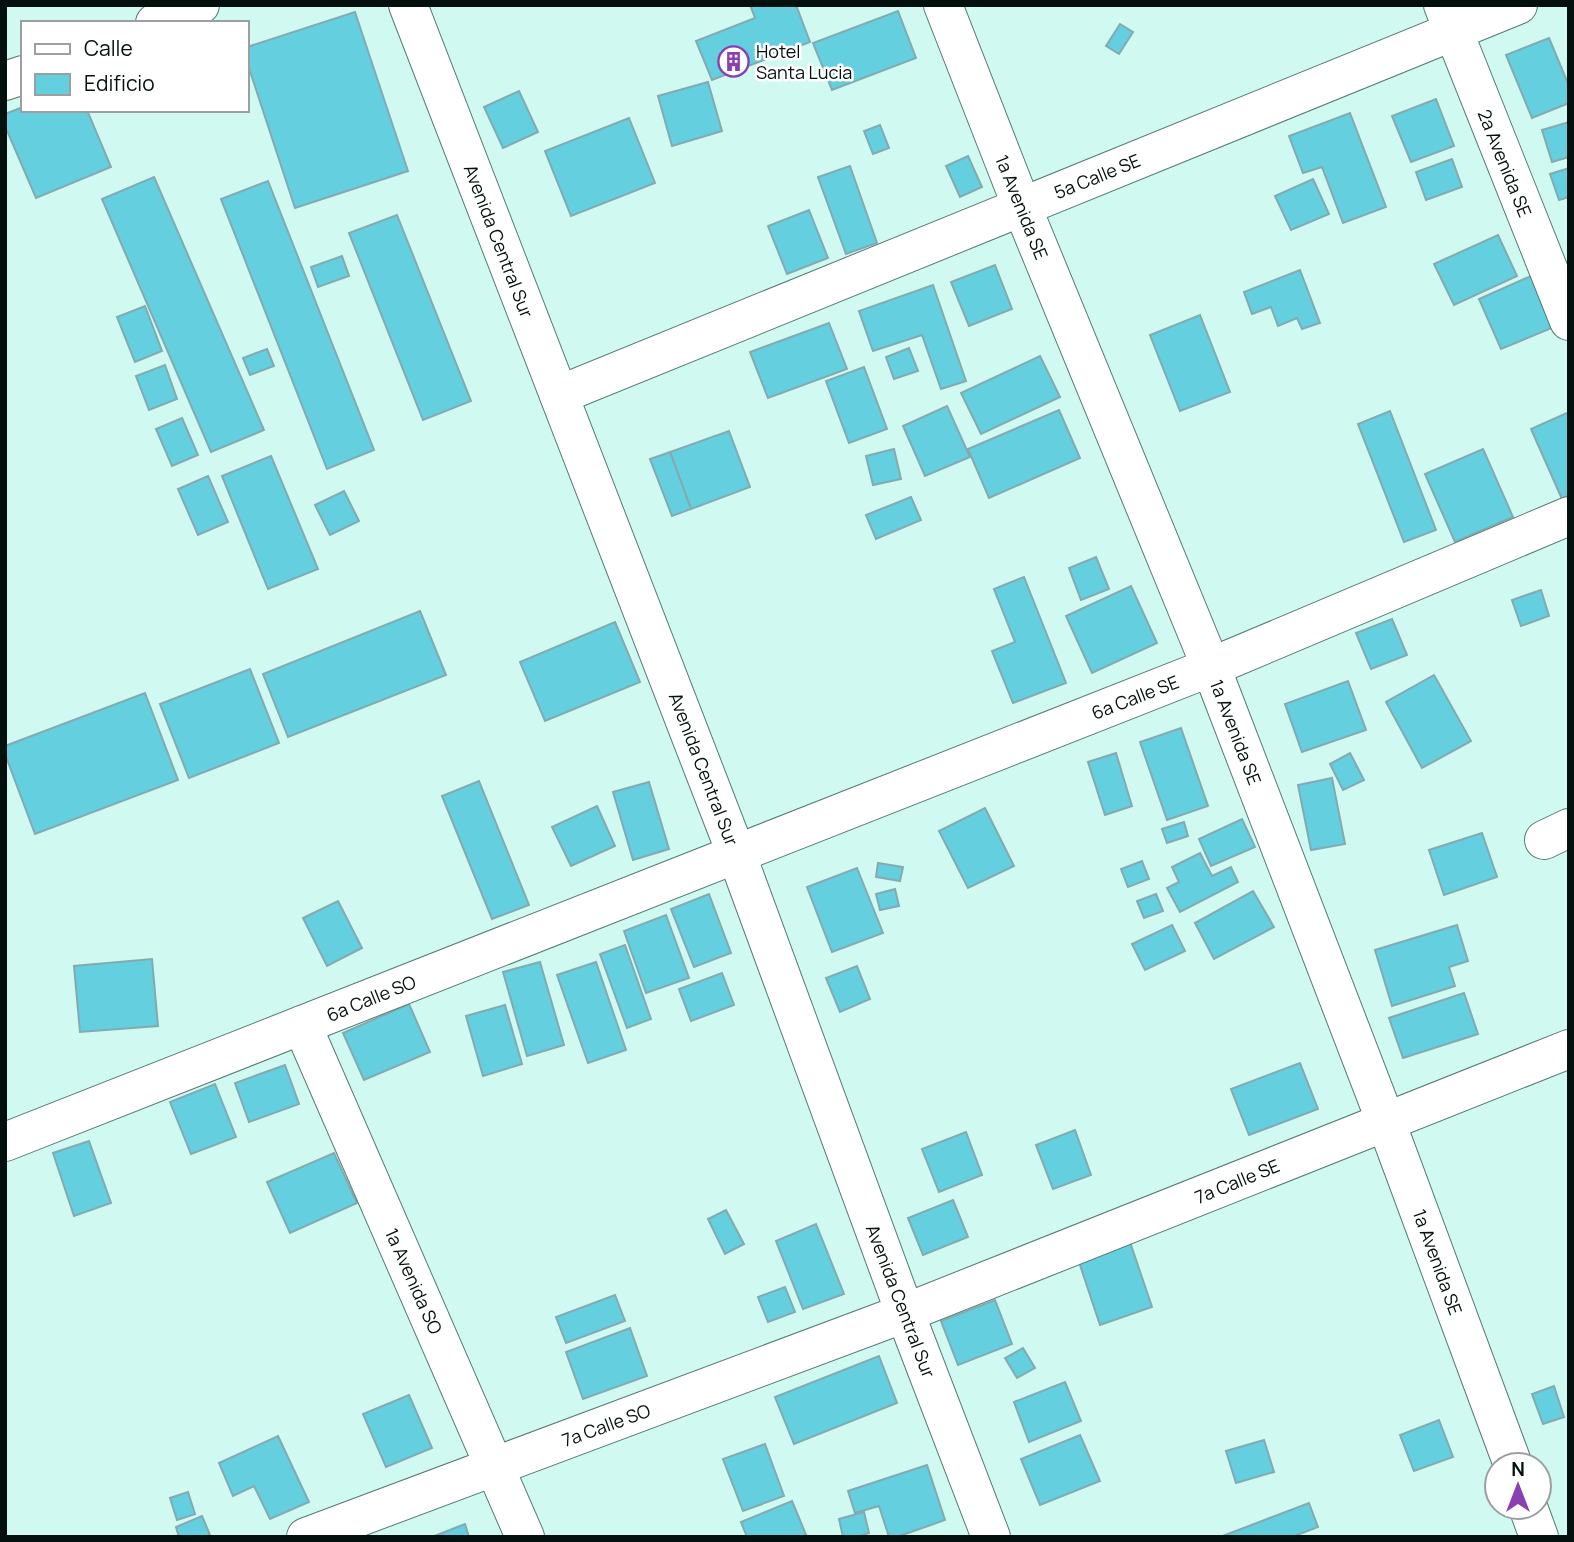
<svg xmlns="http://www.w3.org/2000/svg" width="1574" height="1542" font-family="Manrope,sans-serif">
<rect width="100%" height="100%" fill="#cff9f1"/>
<g fill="#63cfdf" stroke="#83aab1" stroke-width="2">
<path d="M750,5H796L810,42L712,80L696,41L755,18Z"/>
<path d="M898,11L916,58L832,90L813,43Z"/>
<path d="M355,12L408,171L295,208L247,62V47Z"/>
<path d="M1120,24L1133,32L1119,54L1106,46Z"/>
<path d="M1549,38L1569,86V103L1532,118L1506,55Z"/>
<path d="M708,82L722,131L672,146L658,96Z"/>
<path d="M519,91L538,132L503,148L484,107Z"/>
<path d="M1436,99L1454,146L1411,162L1392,116Z"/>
<path d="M23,107V110H87L111,167L36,198L5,126V114Z"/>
<path d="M1350,113L1386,207L1343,223L1322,167L1303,173L1289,136Z"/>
<path d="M629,118L655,183L571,216L545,151Z"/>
<path d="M1569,122V157L1552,162L1542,130Z"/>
<path d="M880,125L889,148L873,154L864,131Z"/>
<path d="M968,156L982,187L960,197L946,166Z"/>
<path d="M1452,159L1462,187L1426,200L1416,172Z"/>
<path d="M850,166L877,243L846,254L818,177Z"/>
<path d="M1569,168V197L1559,200L1550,174Z"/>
<path d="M154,177L264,430L211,452L102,199Z"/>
<path d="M1313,179L1329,214L1291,230L1275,196Z"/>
<path d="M268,181L374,450L327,469L221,199Z"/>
<path d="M809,210L828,258L787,274L768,226Z"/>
<path d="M397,215L471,401L423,420L349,233Z"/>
<path d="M1498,235L1517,276L1454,305L1434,264Z"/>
<path d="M342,256L349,276L318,287L311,267Z"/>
<path d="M995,265L1012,309L969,326L951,282Z"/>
<path d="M1300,270L1320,323L1302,329L1297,318L1278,326L1271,307L1252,314L1244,292Z"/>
<path d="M1531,276L1554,327L1501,349L1479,299Z"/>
<path d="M933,285L966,381L941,389L922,335L873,351L859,311Z"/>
<path d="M145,306L162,351L135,362L117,317Z"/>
<path d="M1200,315L1230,392L1180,411L1150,335Z"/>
<path d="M829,323L847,369L768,398L750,352Z"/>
<path d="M909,348L918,371L894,379L886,357Z"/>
<path d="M267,349L274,366L250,375L243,358Z"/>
<path d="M1040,356L1060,397L981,434L961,393Z"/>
<path d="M165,365L177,399L149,410L136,376Z"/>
<path d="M864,367L887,429L849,443L826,381Z"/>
<path d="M947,406L970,457L925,476L903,426Z"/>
<path d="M1059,410L1080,458L989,498L968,449Z"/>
<path d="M1390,411L1436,530L1404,542L1358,424Z"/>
<path d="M1569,412V495L1562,499L1531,429Z"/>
<path d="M182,418L198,455L172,466L156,429Z"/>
<path d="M729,431L750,487L691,509L670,452Z"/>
<path d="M894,449L901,479L873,485L866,456Z"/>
<path d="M1483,449L1513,517L1455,542L1425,474Z"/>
<path d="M670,452L691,509L672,516L650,459Z"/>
<path d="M271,456L318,569L268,589L222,476Z"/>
<path d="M208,476L228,522L198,535L178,489Z"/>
<path d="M344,491L359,521L330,535L315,505Z"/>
<path d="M911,497L921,520L876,539L866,515Z"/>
<path d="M1096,557L1109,589L1081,600L1069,568Z"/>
<path d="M1024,577L1066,683L1013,703L992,651L1015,642L994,589Z"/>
<path d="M1131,586L1157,643L1092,673L1066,616Z"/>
<path d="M1541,590L1549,616L1521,626L1512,600Z"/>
<path d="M420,611L446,675L288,737L263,674Z"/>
<path d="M1392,619L1407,655L1371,669L1356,633Z"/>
<path d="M615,622L640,682L545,721L520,662Z"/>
<path d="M250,669L279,743L189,778L160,704Z"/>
<path d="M1434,675L1471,741L1422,768L1386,702Z"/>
<path d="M1348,681L1366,730L1302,752L1285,704Z"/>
<path d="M145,693L178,780L35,834L5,754V746Z"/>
<path d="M1181,728L1208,806L1167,820L1140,742Z"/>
<path d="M1116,753L1132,806L1105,815L1088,762Z"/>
<path d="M1350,753L1364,780L1343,790L1330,764Z"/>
<path d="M1332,778L1345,844L1311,850L1298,785Z"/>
<path d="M479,781L529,905L492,919L442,796Z"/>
<path d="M649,782L669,849L633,860L613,792Z"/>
<path d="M597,806L615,846L571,866L552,827Z"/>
<path d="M985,808L1014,866L968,888L939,831Z"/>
<path d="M1242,819L1255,847L1211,866L1199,839Z"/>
<path d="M1184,822L1188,836L1167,843L1162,829Z"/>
<path d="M1482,833L1497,877L1444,895L1429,850Z"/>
<path d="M1200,853L1212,876L1231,867L1238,882L1180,912L1167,888L1179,882L1172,867Z"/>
<path d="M1142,861L1149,879L1128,887L1121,869Z"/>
<path d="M878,863L903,867L900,881L876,877Z"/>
<path d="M857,868L883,933L832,952L807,887Z"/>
<path d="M895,889L899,906L880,910L876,894Z"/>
<path d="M1253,891L1274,927L1214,959L1195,923Z"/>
<path d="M709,894L731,953L694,967L671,909Z"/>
<path d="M1156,894L1163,911L1144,918L1137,901Z"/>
<path d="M338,901L362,948L327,966L303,918Z"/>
<path d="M666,915L689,978L646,993L624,931Z"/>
<path d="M1172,925L1185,951L1145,970L1132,944Z"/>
<path d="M1457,925L1468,961L1449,967L1455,986L1392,1006L1375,950Z"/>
<path d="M625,945L651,1019L627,1028L600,954Z"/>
<path d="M152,959L158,1026L80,1032L74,966Z"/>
<path d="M540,962L564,1045L527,1056L503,972Z"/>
<path d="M596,962L626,1050L588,1063L557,975Z"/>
<path d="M857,966L870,999L840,1012L826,978Z"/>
<path d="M722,973L734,1005L691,1021L679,989Z"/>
<path d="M1464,993L1478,1034L1403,1058L1389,1018Z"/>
<path d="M409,1004L430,1052L364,1080L343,1033Z"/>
<path d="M505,1005L522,1064L483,1076L466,1016Z"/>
<path d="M1300,1063L1318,1109L1249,1135L1231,1089Z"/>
<path d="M285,1065L299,1104L249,1122L235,1083Z"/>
<path d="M215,1084L236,1137L191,1154L170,1102Z"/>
<path d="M1075,1130L1091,1175L1053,1189L1036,1145Z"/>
<path d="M966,1132L982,1175L939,1192L922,1149Z"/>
<path d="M89,1141L111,1203L74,1216L53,1153Z"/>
<path d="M334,1153L357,1203L290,1233L267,1182Z"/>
<path d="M953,1200L968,1237L923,1255L908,1218Z"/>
<path d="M726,1210L744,1244L725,1254L708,1219Z"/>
<path d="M816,1224L844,1294L803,1309L776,1241Z"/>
<path d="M1130,1242L1152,1307L1100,1325L1078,1259Z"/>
<path d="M785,1287L795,1312L768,1322L758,1297Z"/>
<path d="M615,1295L625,1321L566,1343L556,1317Z"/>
<path d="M995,1300L1012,1344L958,1365L941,1321Z"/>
<path d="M630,1328L647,1376L583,1399L566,1352Z"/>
<path d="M1023,1348L1035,1368L1017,1378L1005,1358Z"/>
<path d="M879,1356L897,1403L794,1444L775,1397Z"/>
<path d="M1065,1382L1081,1421L1029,1442L1014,1402Z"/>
<path d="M1554,1386L1564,1417L1543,1424L1532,1394Z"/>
<path d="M409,1395L432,1448L386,1467L363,1414Z"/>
<path d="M1439,1420L1453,1457L1414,1471L1400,1435Z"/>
<path d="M1080,1435L1100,1481L1040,1505L1021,1459Z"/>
<path d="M278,1436L309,1502L270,1519L254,1486L233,1496L219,1463Z"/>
<path d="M1264,1440L1274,1472L1236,1483L1226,1451Z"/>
<path d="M765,1444L784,1496L743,1511L723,1459Z"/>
<path d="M927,1465L945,1520L897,1537H889L879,1506L855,1513L848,1491Z"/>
<path d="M188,1492L195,1514L177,1520L170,1498Z"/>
<path d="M792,1501L807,1537H747L741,1522Z"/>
<path d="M1309,1503L1318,1527L1292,1537H1220Z"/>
<path d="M864,1512L869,1533L857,1537H843L839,1519Z"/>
<path d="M202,1516L210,1535L205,1537H179L176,1527Z"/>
<path d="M465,1524L469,1537H432Z"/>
</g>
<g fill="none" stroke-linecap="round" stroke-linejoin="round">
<defs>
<g id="minor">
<path d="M408,5L736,853L905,1313L991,1537"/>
<path d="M943,5L1022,207L1211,667L1386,1122L1513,1465"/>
<path d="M1443,5L1569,321"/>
<path d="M155,23L200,5"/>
<path d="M5,81L23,75"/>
<path d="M559,395L1518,5"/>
<path d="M1544,840L1569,828"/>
<path d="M302,1025L525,1537"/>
<path d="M5,1142L1211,667L1569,516"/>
<path d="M1528,1507L1539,1537"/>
<path d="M306,1537L905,1313L1569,1049"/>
</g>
</defs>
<use href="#minor" stroke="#557b74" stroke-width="40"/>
<use href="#minor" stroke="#fff" stroke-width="38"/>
</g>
<defs>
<symbol id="building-ring" viewBox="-11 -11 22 22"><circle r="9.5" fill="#fff" stroke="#8b40b2" stroke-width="1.5"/><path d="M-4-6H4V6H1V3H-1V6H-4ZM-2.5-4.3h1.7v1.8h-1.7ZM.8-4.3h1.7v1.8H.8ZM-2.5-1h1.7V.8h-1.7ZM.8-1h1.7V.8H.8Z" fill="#8b40b2"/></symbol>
</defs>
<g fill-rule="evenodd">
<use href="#building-ring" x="716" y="44" width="35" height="35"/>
</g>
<g text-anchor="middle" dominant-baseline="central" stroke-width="5" stroke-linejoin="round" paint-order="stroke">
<g font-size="18" fill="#03100e" stroke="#fff" text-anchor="start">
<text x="756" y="51">Hotel<tspan x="756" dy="21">Santa Lucia</tspan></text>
</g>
<g font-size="18" fill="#03100e" stroke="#fff">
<text transform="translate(1505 163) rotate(68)">2a Avenida SE</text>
<text transform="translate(1097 176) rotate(-22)">5a Calle SE</text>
<text transform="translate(1022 207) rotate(68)">1a Avenida SE</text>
<text transform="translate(499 241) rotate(69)">Avenida Central Sur</text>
<text transform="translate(1135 697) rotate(-21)">6a Calle SE</text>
<text transform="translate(1236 732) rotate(69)">1a Avenida SE</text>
<text transform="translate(704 769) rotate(69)">Avenida Central Sur</text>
<text transform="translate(371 998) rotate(-22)">6a Calle SO</text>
<text transform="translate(1237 1181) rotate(-22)">7a Calle SE</text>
<text transform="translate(1438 1262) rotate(70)">1a Avenida SE</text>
<text transform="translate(414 1281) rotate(66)">1a Avenida SO</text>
<text transform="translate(901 1301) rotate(69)">Avenida Central Sur</text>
<text transform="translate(606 1425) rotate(-20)">7a Calle SO</text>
</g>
</g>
<rect width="1574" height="1542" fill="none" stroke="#03100e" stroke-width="14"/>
<rect x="21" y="21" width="228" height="91" fill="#ffffff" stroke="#9a9f9f" stroke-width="2"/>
<rect x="35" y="44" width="35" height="10" fill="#ffffff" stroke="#9a9f9f" stroke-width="2"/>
<text x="84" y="56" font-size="21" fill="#03100e">Calle</text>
<rect x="35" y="74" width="35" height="21" fill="#63cfdf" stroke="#9a9f9f" stroke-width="2"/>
<text x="84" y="91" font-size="21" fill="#03100e">Edificio</text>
<g transform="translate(1518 1486)"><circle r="33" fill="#ffffff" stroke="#9a9f9f" stroke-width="2"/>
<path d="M0-5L12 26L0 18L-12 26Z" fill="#8b40b2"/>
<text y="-10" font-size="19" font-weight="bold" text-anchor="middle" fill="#03100e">N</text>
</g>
</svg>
